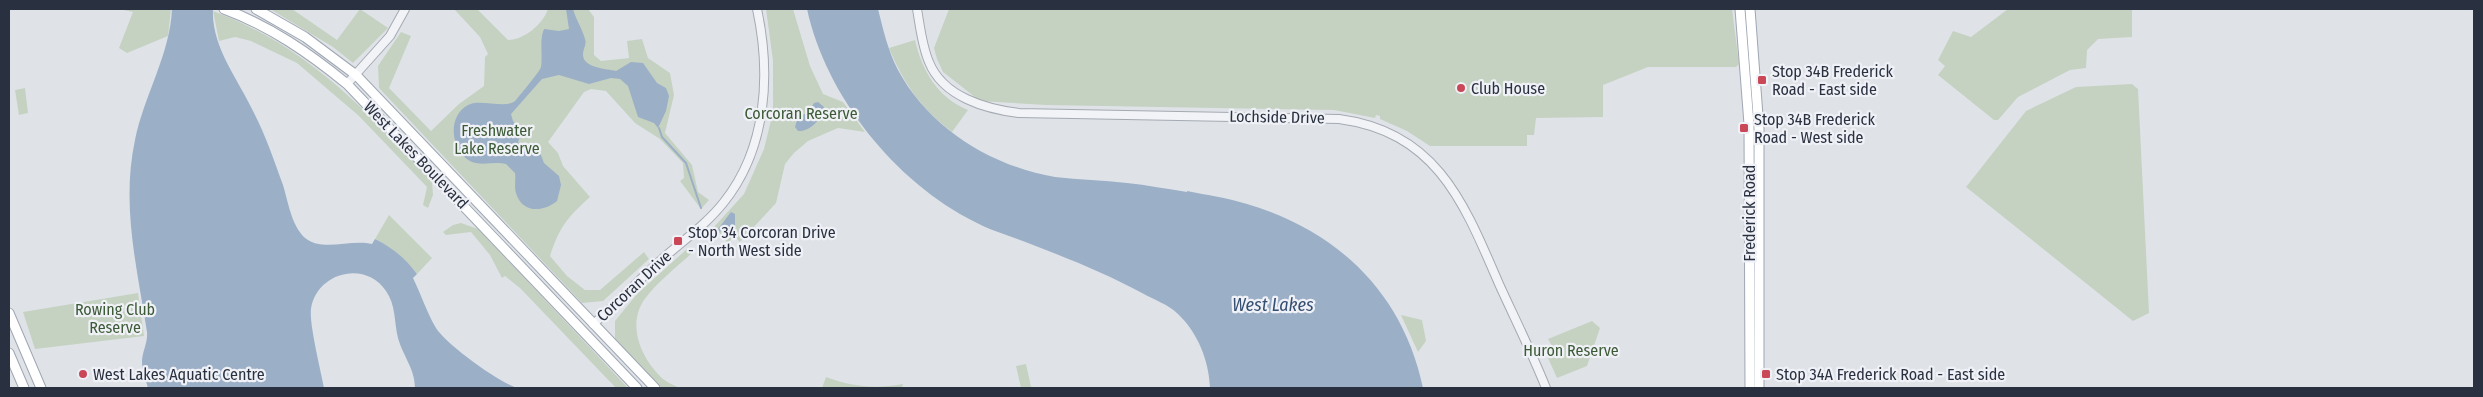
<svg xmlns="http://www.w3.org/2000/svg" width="2483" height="397" font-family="'Fira Sans Condensed',sans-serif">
<rect width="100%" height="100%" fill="#dfe3e8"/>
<g fill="#c5d2c1">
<path d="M119,9H171L168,36L127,53L119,48L133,12Z"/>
<path d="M270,9H292L337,40L360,9L388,28L353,63L333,47Z"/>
<path d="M454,9H477L508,40C524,40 543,24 548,9H588L594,17V55L601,61L629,58L627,41L642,39L648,58L670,73L674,95L665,133L692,165L698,192L709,200L701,209L680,181L684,178L683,163L660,139L635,123L606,91L591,89L584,92L548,142L558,153L563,166L590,197C567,218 560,226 550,256L567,276L585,290H600L644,252L649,259L603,301L582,303L379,88L378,66L401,32L411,36L389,88L431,131L459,104L484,86L485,57L488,54L480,37Z"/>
<path d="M766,9H793L810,66L823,94L843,102L865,132L838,128L808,141L794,153L785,164L776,203L740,242L734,236L728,243L714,227L744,194L764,149L773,112V61Z"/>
<path d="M949,9H1732L1739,64L1736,67H1648L1603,85V117L1536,118L1534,135H1527V146H1430L1407,131L1380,119V116L1376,115L1375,118L1334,110L1046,105L980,101L943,72L937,59L934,48Z"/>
<path d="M2008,9H2132V37L2098,39L2087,50L2086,68L2070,70L2018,97L1998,120H1994L1938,75L1945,66L1938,60L1953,31L1971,37Z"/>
<path d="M213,11C307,46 366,110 432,181L433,195L428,208L423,205L427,187L359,116L297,63L251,41L235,37L219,41Z"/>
<path d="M915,40C922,71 938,98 968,110L952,132C920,107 904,84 889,48Z"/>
<path d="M2132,84L2138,89L2149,313L2133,321L1966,187L2026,111L2076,87Z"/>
<path d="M25,88L28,113L19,115L15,90Z"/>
<path d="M389,215L432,258L417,274C405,258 392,248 375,239Z"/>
<path d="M461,223L478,229L628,388H616L520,288L505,276L502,278L490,255L471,232L446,235L443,232L453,225Z"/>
<path d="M687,249L693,252C677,267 657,282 644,300C626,327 643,361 663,379C668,383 675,386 680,388H662L615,339V321L637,294Z"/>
<path d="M138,293L144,336L35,349L23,312Z"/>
<path d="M1401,315L1422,320L1426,341L1418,352Z"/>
<path d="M1592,321L1600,328L1587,366L1557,378L1544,349L1552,346L1548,339Z"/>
<path d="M1026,364L1031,387L1021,388L1016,366Z"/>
<path d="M826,377C853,387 875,389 903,384L902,388H822Z"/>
</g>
<g fill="#9bafc7">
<path d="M172,9H213C211,46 238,79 253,111C265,134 274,160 283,185C288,201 292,230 308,240C325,251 352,239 372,244L375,239C393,248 405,258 417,274L413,278C421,294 427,313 436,328C446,344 498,382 517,388H415C415,369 403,356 398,338C394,322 396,305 386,291C365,259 316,273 311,309C309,324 321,371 324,388H148C146,380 142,370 142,362C142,352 148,343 147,332C137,267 121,206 135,140C144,95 170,55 172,9Z"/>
<path d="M566,9H573C576,20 582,28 585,39C587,44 583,49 583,54C582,68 607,69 616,71L631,62L643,63L657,83L666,88L669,96L666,111L658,128L654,123L638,117L628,86L620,79L611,78L589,84L559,75L542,79L511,114L513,121L522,131L518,142C524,151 528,151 539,150L544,163L559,176L561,185L557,201C544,212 522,214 516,193C514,187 516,180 515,173L506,164C495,161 483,166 472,162C451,152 446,117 468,105C480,98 507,110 516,100C520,95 541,70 541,67C543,55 539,40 544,29L559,31L569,29Z"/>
<path d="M807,9H878C883,29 888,51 898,70C929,128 991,166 1055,177C1079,180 1103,180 1127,183C1147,185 1167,189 1187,192V191C1207,195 1228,198 1247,204C1338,231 1403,293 1423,388H1210C1209,361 1198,333 1178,314C1168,304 1154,300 1142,293C1105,273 1067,258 1028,243C1011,236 991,231 975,222C895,182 826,96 807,9Z"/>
<path d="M818,102L824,107C822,119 810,132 798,131L795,127L798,116L808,113L814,103Z"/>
<path d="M731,212L735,214V228L728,232L718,231V229Z"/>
</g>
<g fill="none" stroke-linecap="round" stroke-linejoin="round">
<path stroke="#9bafc7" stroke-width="2" d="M659,128L662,137L686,163L701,208"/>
<defs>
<g id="minor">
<path d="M917,9C920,26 922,46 929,62C943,97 986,109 1019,113L1339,119C1437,132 1464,203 1499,284C1515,319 1532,353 1546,388"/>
<path d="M347,84L390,36L405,9"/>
<path d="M593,324C617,305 637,281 660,261C681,242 706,225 724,202C767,148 771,74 757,9"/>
</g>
<g id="major">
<path d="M224,9C270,26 309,53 347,84L637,388"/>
<path d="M256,9L305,37L356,75L655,388"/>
<path d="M1740,9L1749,124L1750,388"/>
<path d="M1750,9L1759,129V388"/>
<path d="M9,313L41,388"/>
<path d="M9,353L24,388"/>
</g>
</defs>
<use href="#minor" stroke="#a5aab2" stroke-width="10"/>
<use href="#major" stroke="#9fa7b3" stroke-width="11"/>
<use href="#minor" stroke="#f2f3f7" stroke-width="8"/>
<use href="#major" stroke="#fff" stroke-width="9"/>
</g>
<g fill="#ca4758" stroke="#eff1f6" stroke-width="2">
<rect x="1757" y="75" width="10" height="10" rx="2.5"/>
<circle cx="1461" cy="88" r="5"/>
<rect x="1739" y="123" width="10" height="10" rx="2.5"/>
<rect x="673" y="236" width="10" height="10" rx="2.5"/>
<circle cx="83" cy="374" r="5"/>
<rect x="1761" y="369" width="10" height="10" rx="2.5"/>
</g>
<g text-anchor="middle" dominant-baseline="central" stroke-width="4.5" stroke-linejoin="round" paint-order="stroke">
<g font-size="16" fill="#29303f" stroke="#eff1f6" text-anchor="start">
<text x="1772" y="71">Stop 34B Frederick<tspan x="1772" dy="18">Road - East side</tspan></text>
<text x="1471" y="88">Club House</text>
<text x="1754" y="119">Stop 34B Frederick<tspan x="1754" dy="18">Road - West side</tspan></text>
<text x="688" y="232">Stop 34 Corcoran Drive<tspan x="688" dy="18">- North West side</tspan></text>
<text x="93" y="374">West Lakes Aquatic Centre</text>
<text x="1776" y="374">Stop 34A Frederick Road - East side</text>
</g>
<g font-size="16" fill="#3c5a36" stroke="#eff1f6">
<text x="801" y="113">Corcoran Reserve</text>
<text x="497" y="130">Freshwater<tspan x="497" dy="18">Lake Reserve</tspan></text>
<text x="115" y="309">Rowing Club<tspan x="115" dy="18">Reserve</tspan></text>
<text x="1571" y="350">Huron Reserve</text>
</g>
<g font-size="16" fill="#29303f" stroke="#eff1f6">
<text transform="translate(1277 117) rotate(1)">Lochside Drive</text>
<text transform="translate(416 155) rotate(46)">West Lakes Boulevard</text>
<text transform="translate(1749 213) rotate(-90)">Frederick Road</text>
<text transform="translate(634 286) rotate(-43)">Corcoran Drive</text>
</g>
<g font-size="18" font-style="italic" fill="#344e72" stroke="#eff1f6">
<text x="1273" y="305">West Lakes</text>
</g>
</g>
<rect width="2483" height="397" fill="none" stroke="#29303f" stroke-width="20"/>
</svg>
